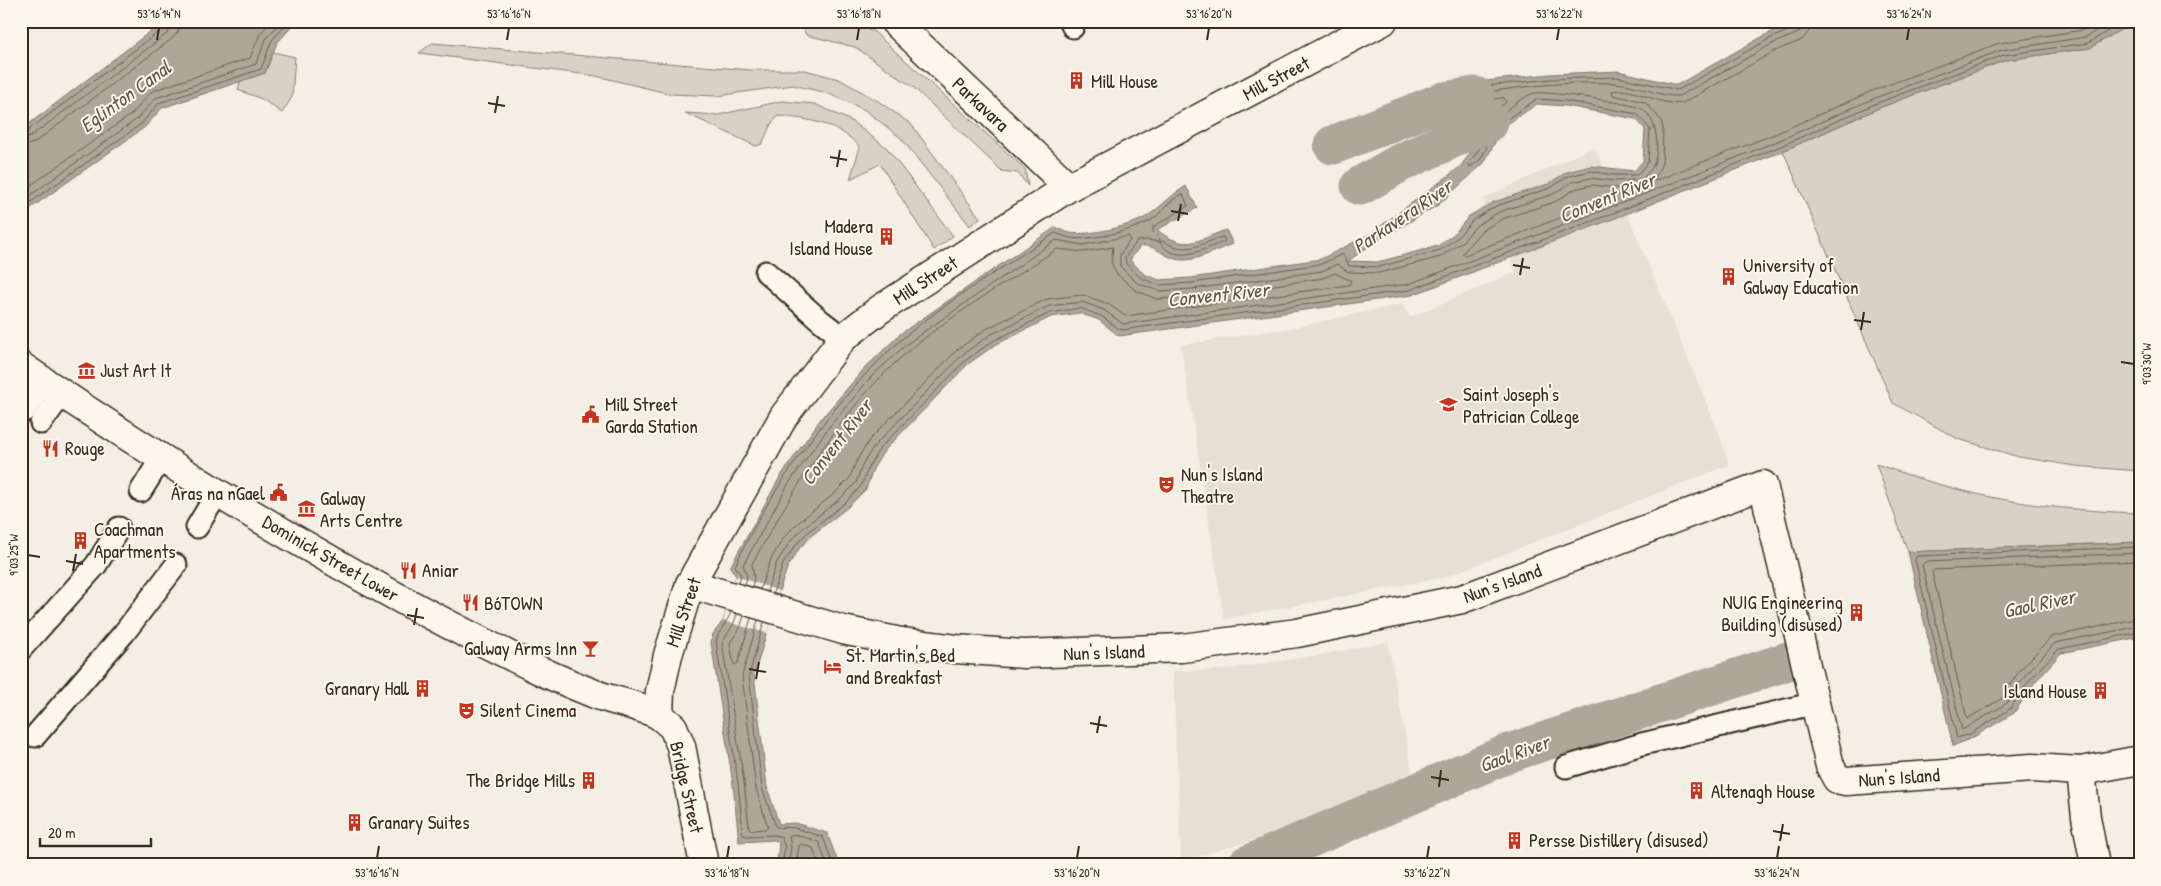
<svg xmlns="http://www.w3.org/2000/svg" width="2161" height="886" font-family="'Patrick Hand',sans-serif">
<rect width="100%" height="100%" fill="#f3efe4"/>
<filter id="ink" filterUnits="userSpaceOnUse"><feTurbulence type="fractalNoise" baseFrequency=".02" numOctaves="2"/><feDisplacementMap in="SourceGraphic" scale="10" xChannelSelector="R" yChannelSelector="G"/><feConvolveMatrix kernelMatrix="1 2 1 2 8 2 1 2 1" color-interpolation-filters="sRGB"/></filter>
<g filter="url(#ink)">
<g fill="#e5dfd4">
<path d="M1594,147L1629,218L1719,433L1729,465L1446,577L1224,619L1181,345L1296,327L1402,304L1410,317L1516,272L1483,199Z"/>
<path d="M1388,642L1412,772L1298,826L1181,862L1173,671L1220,670L1320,655Z"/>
</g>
<g fill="#d8d1c6" stroke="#8a7e72">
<path d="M800,21L853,26L873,31L1025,169L1028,186L1018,173L1002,171L913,87L855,47L806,35Z"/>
<path d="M2135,21H2140V471L2075,466L2019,457L1958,439L1893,403L1783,151L1879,108L2006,60L2090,48Z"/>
<path d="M432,43L750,70H805L839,79L878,101L911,124L980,218L970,226L901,138L865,110L827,93L793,85L717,96L671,94L596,76L419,53Z"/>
<path d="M273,52L295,57L292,97L282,113L262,99L238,90L240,81L265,73Z"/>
<path d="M782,101L815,104L851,121L887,148L953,236L934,250L880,164L850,179L860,147C838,123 809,119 778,116L771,124L762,144L756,146L685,113L718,115Z"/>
<path d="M1876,464C1900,472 1924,481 1949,487C2010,504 2077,511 2140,513V542L1908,552Z"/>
</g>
<g fill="#afa69a" stroke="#817468" fill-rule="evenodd">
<path d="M164,21H297L277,43L265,73L162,108L145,127L21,215V130Z"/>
<path d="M1797,21H2135L2090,48L2006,60L1879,108L1783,151L1626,214L1412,295L1119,336L1099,320L1079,313L1051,317L995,345L968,364L884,451L873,469L866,489L848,507L811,536L799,549L788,566L779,591L754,675L767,787L779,824L795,823L827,833L839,865H777L779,842L774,840L739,842L733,784L711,642L713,634L723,621L736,576L730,567L780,477L820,420L864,369L900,334L1055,227C1060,229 1065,232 1070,233C1088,236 1134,226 1149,215C1162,206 1172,194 1186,186L1197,208L1157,230C1187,252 1194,241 1226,230L1233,244C1217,249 1193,264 1176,259C1162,256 1155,244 1140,246L1130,260L1144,274L1159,280L1191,278L1321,259L1370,234L1460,167L1483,135L1443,151L1419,99L1467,83L1550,74L1618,71L1677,85L1767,34ZM1537,104L1566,106L1636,119L1645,129L1643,161L1634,171L1591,166L1567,172L1548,184L1494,202L1469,216L1455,233L1438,246L1378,262L1348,261L1375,242L1438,205L1484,163L1503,127Z"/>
<path d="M2140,542V637L2061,653L2035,682L2014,713L1972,738L1953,746L1908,552Z"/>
</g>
<g fill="#f3efe4">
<path d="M1054,225L1055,227L945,301L944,299Z"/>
<path d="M736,576L779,591L767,633L723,621Z"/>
</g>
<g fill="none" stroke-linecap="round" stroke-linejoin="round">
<g stroke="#695c50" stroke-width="1">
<path d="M1811,21L1809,31L1802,40L1775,51L1683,103C1660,107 1635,86 1612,91L1613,95L1645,102L1661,120L1663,129L1662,163L1654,181L1775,134L1872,91L1999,43L2083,30L2098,21"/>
<path d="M1504,98L1506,102L1486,118H1475L1454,126L1446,113L1447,110L1471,102Z"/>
<path d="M21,133L26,132L164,28L167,21"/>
<path d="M21,139L30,137L168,33L173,21"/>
<path d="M1483,144L1487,147L1480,160L1470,167L1469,164Z"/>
<path d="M21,147L34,143L173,38L178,32L181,21"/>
<path d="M1446,184H1449L1450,187L1435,201L1420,209H1417L1418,205Z"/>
<path d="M1592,185L1624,189L1626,192L1465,255L1462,254L1481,231L1502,219L1555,202L1575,189Z"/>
<path d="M21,192L132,114L152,91L250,58L260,34L271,21"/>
<path d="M21,202L137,119L156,98L256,64L267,37L282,21"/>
<path d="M21,209L141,124L159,103L261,69L272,40L290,21"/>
<path d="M1222,237L1225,239L1224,242C1203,249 1177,265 1160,243L1163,241C1186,255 1198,245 1222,237Z"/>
<path d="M2140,547L1917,556L1915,559L1957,738L1970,734L2010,709L2031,678L2059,649L2140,632"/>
<path d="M2140,553L1925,562L1922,565L1962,730L2006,704L2026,674L2055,643L2140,626"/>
<path d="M2140,561L1934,570L1932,572L1967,719L2001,699L2020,670L2051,637L2140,618"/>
<path d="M739,583L741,575L735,566C770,488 838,395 902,339C946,301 1006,266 1055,233C1060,234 1065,237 1070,238C1090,241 1131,231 1150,221C1162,214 1170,198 1183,194L1188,206L1153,227V232L1160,239V242L1147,240L1137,241L1125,258L1126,264L1141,278L1159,285L1192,283L1321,264L1343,254L1349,266L1379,267L1440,250L1458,237L1473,220L1496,206L1550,188L1569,176L1591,171L1612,175H1637L1648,162L1650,129L1637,114L1566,101L1537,99L1500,124L1490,141L1487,140L1484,133L1480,131L1447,144L1427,105L1428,102L1468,88L1551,79L1617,77L1678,90L1769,39L1795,28L1797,21"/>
<path d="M745,585L747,576L743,565L789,483L829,427L872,376L908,343L1056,240L1083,245L1129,236L1130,240L1120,255V266L1137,283L1159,291L1193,289L1322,271L1337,264L1348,272L1379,273L1440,257L1462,242L1477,225L1499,212L1553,194L1572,182L1591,178L1613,181L1640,180C1645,176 1651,171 1653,166C1660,150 1658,119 1642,109C1633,103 1547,91 1535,93C1523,95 1496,118 1490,128L1477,126L1450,136L1436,109L1437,105C1485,88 1564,81 1616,83C1637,84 1658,97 1679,96L1772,44L1798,33L1803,28L1804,21"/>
<path d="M752,587L754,577L752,564C795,487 843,406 912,348C957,311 1009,281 1057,249L1083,252L1113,247L1111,262L1116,273L1135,290L1156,299L1193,297L1323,278L1335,273L1351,281L1349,285L1125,316L1108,304L1083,295L1047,299L986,329L958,349L870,439L857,460L849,479L835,493L799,522L784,537L771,559L760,589"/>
<path d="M767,591L777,562L790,542L804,527L841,498L856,483L863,463L876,444L962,355L990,335L1049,306L1082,302L1104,310L1123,324L1409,284L1622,203L1778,141L1875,98L2002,50L2086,37L2112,21"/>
<path d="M773,593L783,564L795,546L808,532L845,503L861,486L869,466L880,448L966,360L993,341L1050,313L1080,308L1101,316L1121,330L1410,290L1624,209L1781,146L1877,103L2004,55L2088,43L2125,21"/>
<path d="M731,612C727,623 718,631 716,642L738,783L743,834L746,836L774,835L781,837L785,847L782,865"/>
<path d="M737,614L733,625L722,643L744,782L749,828L751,830L766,829L768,827L756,789L742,676L758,620"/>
<path d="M744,616L740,628L730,643L734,665L738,663L751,618"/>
<path d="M764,622L749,675L762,788L776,827L795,828L823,837L833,865"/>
<path d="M788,865L791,847L789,836L794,834L819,842L827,865"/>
<path d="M796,865L799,846L801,844L813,848L819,865"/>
</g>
<g stroke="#afa69a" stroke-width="39">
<path d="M1333,145L1444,101L1475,96"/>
<path d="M1360,186L1400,163L1489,122"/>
<path d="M1247,865L1509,753L1788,661"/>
</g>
<defs>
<g id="lane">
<path d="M1070,21L1073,27"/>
<path d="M766,272L821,321L843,338"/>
<path d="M24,411L45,382"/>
<path d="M41,423L62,394"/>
<path d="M141,491L162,457"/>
<path d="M197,527L218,492"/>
<path d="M21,649L96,565L119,528"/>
<path d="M35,736L124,633L176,565"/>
<path d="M1566,767L1642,744L1816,703"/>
</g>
<g id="street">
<path d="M894,21L1069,187"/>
<path d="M21,366C185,477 357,582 535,668C555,678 575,686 595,694C616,702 638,705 659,715"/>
<path d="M690,584L843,630L901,642L956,649L1024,654L1182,648L1297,633L1462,599L1763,485L1830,766L1837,779L1846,781L2032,768L2081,771L2140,760"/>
<path d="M2081,771L2086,817L2095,865"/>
</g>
<path id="secondary" d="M704,865L681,746L673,727L659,715L660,691L668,655L690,584L784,416L843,338L879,310L1069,187L1383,21"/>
</defs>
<use href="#lane" stroke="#3b2a1e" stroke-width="25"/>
<use href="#street" stroke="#3b2a1e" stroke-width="31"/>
<use href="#secondary" stroke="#3b2a1e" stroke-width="31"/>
<use href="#lane" stroke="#fbf7ec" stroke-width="21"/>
<use href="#street" stroke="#fbf7ec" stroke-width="28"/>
<use href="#secondary" stroke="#fbf7ec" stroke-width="28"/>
</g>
</g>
<path fill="none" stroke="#3b2a1e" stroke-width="2" d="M157,40L159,28M507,40L509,28M857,40L859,28M1207,40L1209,28M1557,40L1559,28M1907,40L1909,28M488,103L505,106M495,113L498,96M830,157L847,160M837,167L840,150M1171,211L1188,214M1178,221L1181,204M1513,265L1530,268M1520,275L1523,258M1854,320L1871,322M1861,330L1864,312M2121,362L2134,364M28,555L40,557M66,561L83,564M73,571L76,554M407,615L424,618M414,625L417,608M749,669L766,672M756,679L759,662M1090,723L1107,726M1097,733L1100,716M1431,777L1449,780M1439,787L1441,770M1773,831L1790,834M1780,841L1783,824M377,858L379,846M727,858L729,846M1077,858L1079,846M1427,858L1429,846M1777,858L1779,846"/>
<defs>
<symbol id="building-bare" viewBox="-9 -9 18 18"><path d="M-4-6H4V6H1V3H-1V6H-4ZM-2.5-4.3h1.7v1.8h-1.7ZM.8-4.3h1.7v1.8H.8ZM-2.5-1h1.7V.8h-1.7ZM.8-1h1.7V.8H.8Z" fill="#c8321e" stroke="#fbf7ec" stroke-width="2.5" paint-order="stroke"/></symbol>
<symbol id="museum-bare" viewBox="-9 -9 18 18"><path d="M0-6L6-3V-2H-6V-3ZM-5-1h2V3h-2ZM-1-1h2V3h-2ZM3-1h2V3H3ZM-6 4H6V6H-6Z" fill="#c8321e" stroke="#fbf7ec" stroke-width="2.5" paint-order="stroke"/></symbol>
<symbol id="school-bare" viewBox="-9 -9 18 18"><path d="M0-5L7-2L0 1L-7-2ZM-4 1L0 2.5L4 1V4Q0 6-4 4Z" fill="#c8321e" stroke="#fbf7ec" stroke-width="2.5" paint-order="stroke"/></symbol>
<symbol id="civic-bare" viewBox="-9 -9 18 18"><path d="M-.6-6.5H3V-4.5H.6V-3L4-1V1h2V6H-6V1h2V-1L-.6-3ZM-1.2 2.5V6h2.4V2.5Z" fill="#c8321e" stroke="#fbf7ec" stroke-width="2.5" paint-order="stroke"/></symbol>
<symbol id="restaurant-bare" viewBox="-9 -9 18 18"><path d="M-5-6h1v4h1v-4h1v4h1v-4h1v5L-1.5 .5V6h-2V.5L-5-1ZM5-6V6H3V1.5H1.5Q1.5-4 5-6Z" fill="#c8321e" stroke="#fbf7ec" stroke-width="2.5" paint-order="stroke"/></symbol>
<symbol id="theatre-bare" viewBox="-9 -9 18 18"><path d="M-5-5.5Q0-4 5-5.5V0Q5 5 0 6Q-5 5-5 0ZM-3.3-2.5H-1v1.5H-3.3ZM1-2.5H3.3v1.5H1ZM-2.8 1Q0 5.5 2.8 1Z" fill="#c8321e" stroke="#fbf7ec" stroke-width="2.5" paint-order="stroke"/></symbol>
<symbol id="bar-bare" viewBox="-9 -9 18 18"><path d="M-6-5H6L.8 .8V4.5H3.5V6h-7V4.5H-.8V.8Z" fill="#c8321e" stroke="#fbf7ec" stroke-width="2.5" paint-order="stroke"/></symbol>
<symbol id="hotel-bare" viewBox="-9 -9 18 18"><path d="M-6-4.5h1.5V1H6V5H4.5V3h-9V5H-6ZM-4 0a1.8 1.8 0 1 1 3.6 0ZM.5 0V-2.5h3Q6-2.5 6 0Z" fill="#c8321e" stroke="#fbf7ec" stroke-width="2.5" paint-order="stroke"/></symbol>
</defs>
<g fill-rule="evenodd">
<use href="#building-bare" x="1064" y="68" width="25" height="25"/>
<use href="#building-bare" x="874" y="224" width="25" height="25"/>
<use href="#building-bare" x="1716" y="264" width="25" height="25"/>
<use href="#museum-bare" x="74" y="358" width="25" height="25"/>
<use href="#school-bare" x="1436" y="392" width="25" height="25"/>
<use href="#civic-bare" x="578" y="402" width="25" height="25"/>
<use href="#restaurant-bare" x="38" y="436" width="25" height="25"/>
<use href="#theatre-bare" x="1154" y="472" width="25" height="25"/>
<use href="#civic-bare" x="266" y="480" width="25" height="25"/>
<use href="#museum-bare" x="294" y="496" width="25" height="25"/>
<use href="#building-bare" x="68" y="528" width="25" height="25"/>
<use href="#restaurant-bare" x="396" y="558" width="25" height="25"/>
<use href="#restaurant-bare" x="458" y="590" width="25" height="25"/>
<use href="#building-bare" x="1844" y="600" width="25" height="25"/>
<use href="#bar-bare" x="578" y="636" width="25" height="25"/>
<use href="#hotel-bare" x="820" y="654" width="25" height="25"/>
<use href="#building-bare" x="410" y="676" width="25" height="25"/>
<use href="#building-bare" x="2088" y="678" width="25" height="25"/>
<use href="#theatre-bare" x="454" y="698" width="25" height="25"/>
<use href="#building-bare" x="576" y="768" width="25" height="25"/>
<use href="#building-bare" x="1684" y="778" width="25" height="25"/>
<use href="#building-bare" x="342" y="810" width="25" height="25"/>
<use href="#building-bare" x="1502" y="828" width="25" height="25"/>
</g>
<g text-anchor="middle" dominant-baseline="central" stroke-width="4" stroke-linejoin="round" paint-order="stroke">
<g font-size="19" fill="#3b2a1e" stroke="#fbf7ec">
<text transform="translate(1276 78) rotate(-28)">Mill Street</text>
<text transform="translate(981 104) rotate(43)">Parkavara</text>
<text transform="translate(925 280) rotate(-33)">Mill Street</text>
<text transform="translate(331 558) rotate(30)">Dominick Street Lower</text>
<text transform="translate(1502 583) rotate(-20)">Nun's Island</text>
<text transform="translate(683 612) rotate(-71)">Mill Street</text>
<text transform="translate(1104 652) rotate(-2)">Nun's Island</text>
<text transform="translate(1899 777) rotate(-4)">Nun's Island</text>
<text transform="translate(687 787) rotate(77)">Bridge Street</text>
</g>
<g font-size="19" fill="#3b2a1e" stroke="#fbf7ec" text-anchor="start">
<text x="1091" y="81">Mill House</text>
<text x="873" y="226" text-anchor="end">Madera<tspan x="873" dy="22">Island House</tspan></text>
<text x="1743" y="265">University of<tspan x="1743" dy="22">Galway Education</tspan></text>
<text x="100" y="370">Just Art It</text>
<text x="1463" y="394">Saint Joseph's<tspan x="1463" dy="22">Patrician College</tspan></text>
<text x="605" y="404">Mill Street<tspan x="605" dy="22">Garda Station</tspan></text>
<text x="65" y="448">Rouge</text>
<text x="1181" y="474">Nun's Island<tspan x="1181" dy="22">Theatre</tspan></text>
<text x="265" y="493" text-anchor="end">Áras na nGael</text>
<text x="320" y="498">Galway<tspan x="320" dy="22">Arts Centre</tspan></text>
<text x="94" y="529">Coachman<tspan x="94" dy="22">Apartments</tspan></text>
<text x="422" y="570">Aniar</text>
<text x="1843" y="602" text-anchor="end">NUIG Engineering<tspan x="1843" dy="22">Building (disused)</tspan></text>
<text x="484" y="603">BóTOWN</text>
<text x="577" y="648" text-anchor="end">Galway Arms Inn</text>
<text x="846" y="655">St. Martin's Bed<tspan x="846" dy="22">and Breakfast</tspan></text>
<text x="409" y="688" text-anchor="end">Granary Hall</text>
<text x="2087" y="691" text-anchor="end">Island House</text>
<text x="480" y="710">Silent Cinema</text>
<text x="575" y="780" text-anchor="end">The Bridge Mills</text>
<text x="1711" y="791">Altenagh House</text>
<text x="368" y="822">Granary Suites</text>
<text x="1529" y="840">Persse Distillery (disused)</text>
</g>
<g font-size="20" font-style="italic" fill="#645549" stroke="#fbf7ec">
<text transform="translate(125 96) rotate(-36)">Eglinton Canal</text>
<text transform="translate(1607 197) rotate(-22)">Convent River</text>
<text transform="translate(1402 216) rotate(-34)">Parkavera River</text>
<text transform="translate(1218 294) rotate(-6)">Convent River</text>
<text transform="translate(836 442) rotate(-52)">Convent River</text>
<text transform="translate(2039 603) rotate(-12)">Gaol River</text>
<text transform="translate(1514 753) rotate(-20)">Gaol River</text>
</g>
</g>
<rect width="2161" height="886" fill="none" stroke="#fbf7ec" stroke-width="55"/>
<path d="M40 838v8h111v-8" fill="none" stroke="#3b2a1e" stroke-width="2.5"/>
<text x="48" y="838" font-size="15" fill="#3b2a1e" stroke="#fbf7ec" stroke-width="4" paint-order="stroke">20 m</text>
<rect x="28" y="28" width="2106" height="830" fill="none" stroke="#3b2a1e" stroke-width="2"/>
<g font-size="12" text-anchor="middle" fill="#3b2a1e">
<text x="159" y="18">53°16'14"N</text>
<text x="509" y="18">53°16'16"N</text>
<text x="859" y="18">53°16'18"N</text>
<text x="1209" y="18">53°16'20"N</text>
<text x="1559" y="18">53°16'22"N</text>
<text x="1909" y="18">53°16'24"N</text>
<text transform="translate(2147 364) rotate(-90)" y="4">9°03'30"W</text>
<text transform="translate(14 555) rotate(-90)" y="4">9°03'25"W</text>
<text x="377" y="877">53°16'16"N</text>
<text x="727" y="877">53°16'18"N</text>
<text x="1077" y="877">53°16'20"N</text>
<text x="1427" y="877">53°16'22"N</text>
<text x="1777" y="877">53°16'24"N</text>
</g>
</svg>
